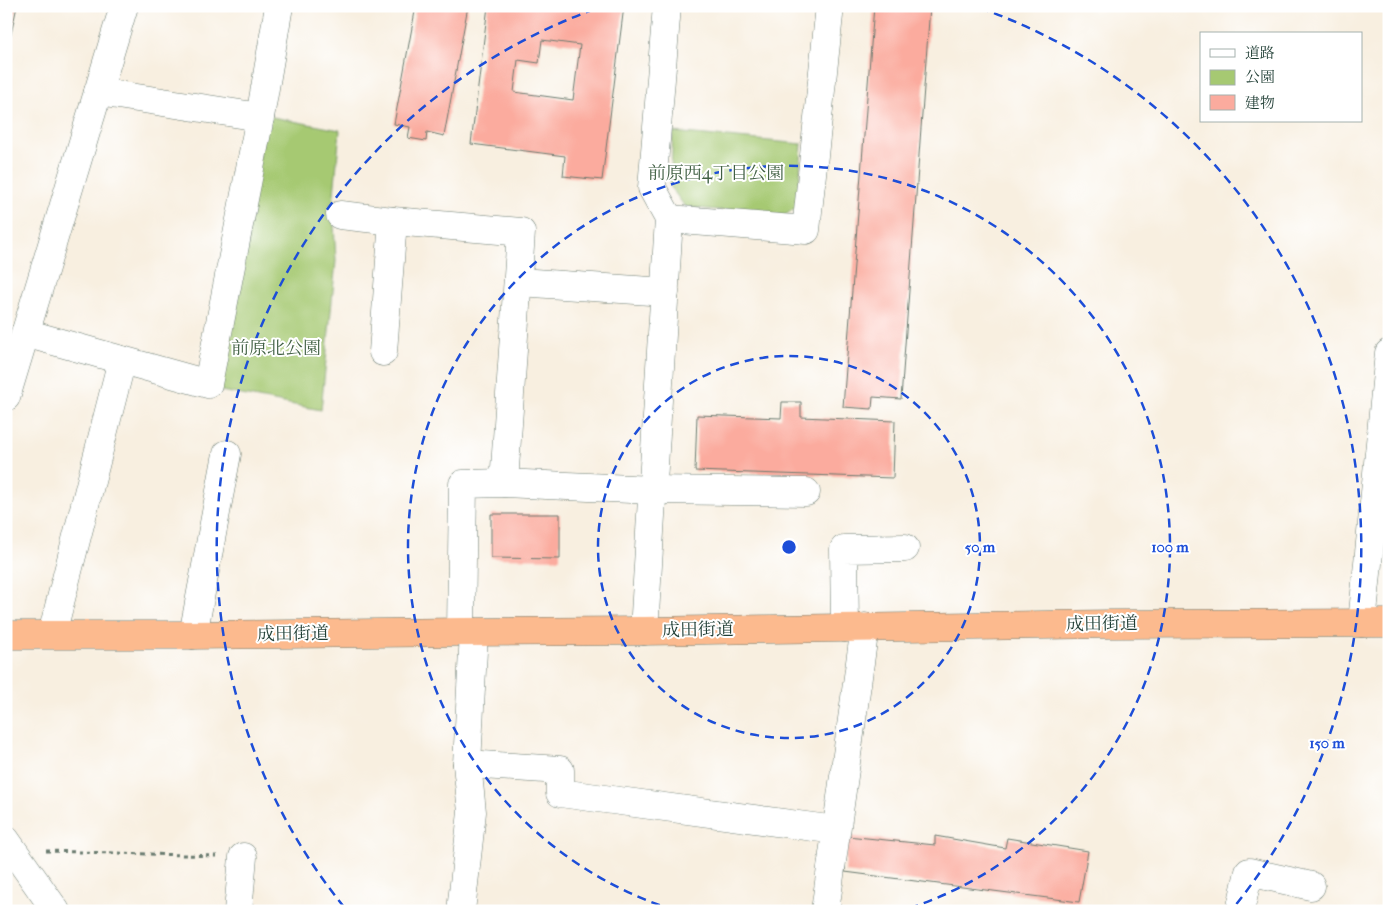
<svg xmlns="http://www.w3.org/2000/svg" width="1395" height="917" font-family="'IM FELL French Canon','Noto Serif JP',serif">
<rect width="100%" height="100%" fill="#fff"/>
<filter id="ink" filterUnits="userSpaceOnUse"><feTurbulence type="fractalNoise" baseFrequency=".02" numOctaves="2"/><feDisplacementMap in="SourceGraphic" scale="10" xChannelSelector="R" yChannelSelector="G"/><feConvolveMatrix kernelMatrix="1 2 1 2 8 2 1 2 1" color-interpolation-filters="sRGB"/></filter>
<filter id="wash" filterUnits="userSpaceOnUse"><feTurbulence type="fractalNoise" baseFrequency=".0096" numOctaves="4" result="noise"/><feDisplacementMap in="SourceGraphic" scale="20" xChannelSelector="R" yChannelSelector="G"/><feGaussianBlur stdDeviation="1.12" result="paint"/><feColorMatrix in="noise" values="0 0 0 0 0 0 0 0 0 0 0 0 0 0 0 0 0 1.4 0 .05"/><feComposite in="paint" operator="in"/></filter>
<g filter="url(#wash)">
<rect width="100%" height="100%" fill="#f8efe0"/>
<g fill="#a6c972" stroke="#628353">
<path d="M267,116L340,130L333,205L336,261L321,410L216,390Z"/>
<path d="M673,132L802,144L798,206L784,216L685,207L670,186Z"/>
</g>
<g id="blocks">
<g fill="#fbab9e" fill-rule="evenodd">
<path d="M6,6H17L7,53H6Z"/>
<path d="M416,6H468L444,136L427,132L426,141L408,138L410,127L394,124Z"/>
<path d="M488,6H624L602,180L563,176L565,156L471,144ZM542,40L580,45L573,100L514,92L518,60L539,63Z"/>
<path d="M874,6H930L901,399L873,397L872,409L843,407Z"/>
<path d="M782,402H801V417L895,421L893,478L695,471L697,415L781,418Z"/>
<path d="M491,514H560V559L491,558Z"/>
<path d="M847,836L935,845V836L1005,848L1007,838L1088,851L1079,902L845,872Z"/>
</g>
</g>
</g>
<g filter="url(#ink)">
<use href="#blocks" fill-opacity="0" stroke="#6b7b70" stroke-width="1"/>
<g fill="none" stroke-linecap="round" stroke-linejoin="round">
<defs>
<g id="minor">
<path d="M98,92L260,117"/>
<path d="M340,215L393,221L521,232L504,483"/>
<path d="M669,219L806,230L830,6"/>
<path d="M519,282L665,292"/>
<path d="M25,333L208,384L260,117L279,6"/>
<path d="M383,352L393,221"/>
<path d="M6,397L124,6"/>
<path d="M1362,623L1389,353"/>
<path d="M845,628L844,549L905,548"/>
<path d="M644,631L669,219L652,188L667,6"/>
<path d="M461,632L463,484L504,483L652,490L806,492"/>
<path d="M52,634L122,360"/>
<path d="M193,635L227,454"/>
<path d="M467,764L560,770V793L836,830"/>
<path d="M6,840L56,911"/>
<path d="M238,911L243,857"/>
<path d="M461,911L472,812L467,764L474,632"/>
<path d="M825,911L865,627"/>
<path d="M1240,911L1249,872L1311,886"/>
</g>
<path id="highway" d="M6,635H193L461,632L644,631L1110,624L1389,623"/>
</defs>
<use href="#minor" stroke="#6b7b70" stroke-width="29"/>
<use href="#highway" stroke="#6b7b70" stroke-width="29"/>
<path stroke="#6b7b70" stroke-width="3" stroke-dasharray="4 4" stroke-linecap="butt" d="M46,851L217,856"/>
<use href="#minor" stroke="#fff" stroke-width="28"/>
<use href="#highway" stroke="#fcba8e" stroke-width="28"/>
</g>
</g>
<g fill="none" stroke="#1d4ed8" stroke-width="2.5" stroke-dasharray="9 6">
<circle cx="789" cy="547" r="191"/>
<path d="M674 910A381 381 0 1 1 904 910"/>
<path d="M344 907A572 572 0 0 1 598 8M980 8A572 572 0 0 1 1234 907"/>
</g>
<g text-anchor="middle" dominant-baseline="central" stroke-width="4" stroke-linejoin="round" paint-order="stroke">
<g font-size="18" fill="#416044" stroke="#fff">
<text x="716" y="173">前原西4丁目公園</text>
<text x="276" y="348">前原北公園</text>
</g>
<g font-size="18" fill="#1f3d34" stroke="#fff">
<text transform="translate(1102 624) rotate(-1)">成田街道</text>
<text transform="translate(698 630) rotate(-1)">成田街道</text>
<text transform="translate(293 634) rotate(-1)">成田街道</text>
</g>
</g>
<circle cx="789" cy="547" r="8" fill="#1d4ed8" stroke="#fff" stroke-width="2.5"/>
<g font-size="15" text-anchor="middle" font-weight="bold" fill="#1d4ed8" stroke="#fff" stroke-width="4" stroke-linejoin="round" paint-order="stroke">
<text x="980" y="552">50 m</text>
<text x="1170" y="552">100 m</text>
<text x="1327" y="748">150 m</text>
</g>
<rect width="1395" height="917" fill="none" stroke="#fff" stroke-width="25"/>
<rect x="1200" y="32" width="162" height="90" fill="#ffffff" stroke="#a5b1ae"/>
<rect x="1210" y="49" width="25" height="8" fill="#ffffff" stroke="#a5b1ae"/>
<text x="1245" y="58" font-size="15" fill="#1f3d34">道路</text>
<rect x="1210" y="70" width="25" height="15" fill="#a6c972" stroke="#a5b1ae"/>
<text x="1245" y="82" font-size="15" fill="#1f3d34">公園</text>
<rect x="1210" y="95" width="25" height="15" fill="#fbab9e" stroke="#a5b1ae"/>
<text x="1245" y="108" font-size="15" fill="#1f3d34">建物</text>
</svg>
